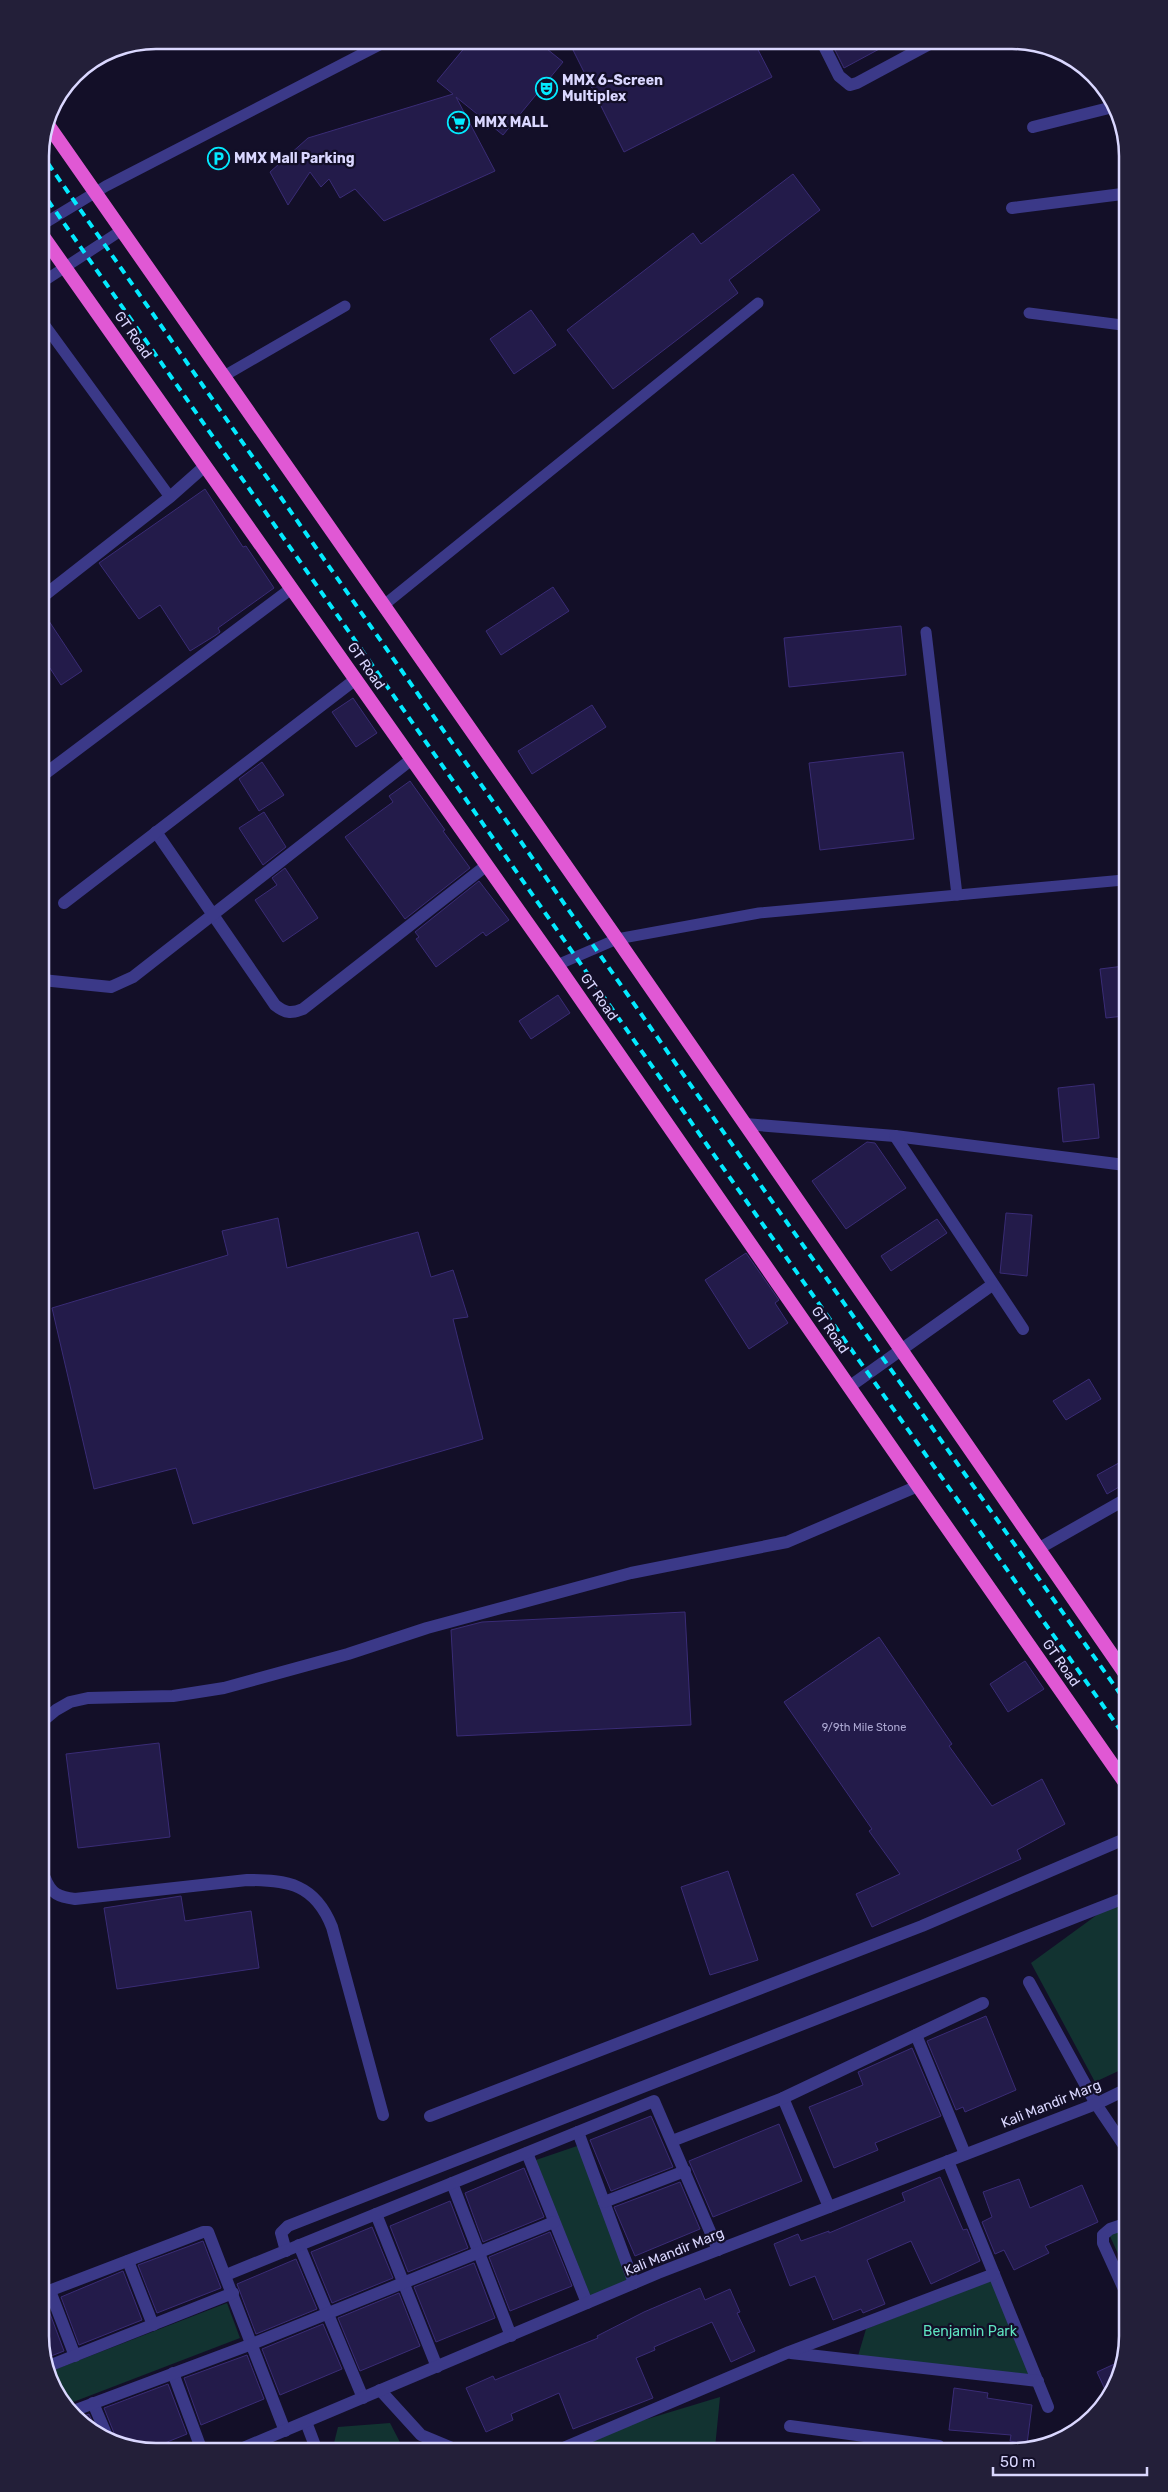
<svg xmlns="http://www.w3.org/2000/svg" width="1168" height="2492" font-family="Rubik,sans-serif">
<rect width="100%" height="100%" fill="#130f28"/>
<g fill="#123331">
<path d="M1127,1893V2067L1095,2082L1031,1963Z"/>
<path d="M580,2145L630,2282L589,2300L533,2161Z"/>
<path d="M1128,2228V2276L1109,2234Z"/>
<path d="M991,2280L1032,2377L858,2356L866,2329Z"/>
<path d="M227,2303L240,2338L68,2404L46,2373Z"/>
<path d="M720,2397L715,2448L588,2449L591,2436Z"/>
<path d="M390,2423L404,2450L332,2451L338,2427Z"/>
</g>
<g fill="#231b4a" stroke="#3a2c76">
<path d="M471,40H536L563,62L503,135L456,97L495,171L384,221L355,189L340,198L329,179L321,187L310,172L288,205L270,172L308,138L453,94L437,81Z"/>
<path d="M568,40H753L772,77L624,152Z"/>
<path d="M830,40H896L844,68Z"/>
<path d="M793,174L820,210L729,280L738,293L613,389L567,330L693,233L701,244Z"/>
<path d="M531,310L556,345L514,374L490,339Z"/>
<path d="M205,489L243,547L246,546L274,588L218,628L220,632L216,635L190,651L160,605L139,619L99,563Z"/>
<path d="M553,587L569,611L501,655L486,631Z"/>
<path d="M41,609L82,671L61,685L42,656Z"/>
<path d="M901,626L906,675L789,687L784,638Z"/>
<path d="M353,698L377,733L356,747L332,712Z"/>
<path d="M592,705L606,727L532,774L518,751Z"/>
<path d="M903,752L914,839L820,850L809,763Z"/>
<path d="M262,762L284,795L259,811L239,779Z"/>
<path d="M410,781L445,830L443,831L470,868L405,919L345,837L393,802L389,796Z"/>
<path d="M264,812L286,847L263,865L239,828Z"/>
<path d="M285,868L318,918L283,942L255,900L277,885L272,878Z"/>
<path d="M479,881L509,920L486,936L483,932L436,967L416,939L419,937L415,932Z"/>
<path d="M1124,966V1016L1106,1018L1100,969Z"/>
<path d="M558,995L570,1013L531,1039L519,1021Z"/>
<path d="M1094,1084L1099,1138L1063,1142L1058,1088Z"/>
<path d="M867,1142L875,1143L906,1188L846,1229L812,1181Z"/>
<path d="M1006,1213L1032,1215L1027,1276L1000,1273Z"/>
<path d="M278,1218L287,1268L418,1232L431,1277L453,1270L468,1317L453,1319L483,1439L193,1524L176,1468L94,1489L52,1308L228,1255L222,1231Z"/>
<path d="M937,1219L947,1233L891,1271L881,1256Z"/>
<path d="M746,1253L779,1300L775,1303L788,1323L749,1349L705,1280Z"/>
<path d="M1089,1379L1101,1399L1066,1420L1053,1401Z"/>
<path d="M1126,1459V1483L1107,1494L1097,1475Z"/>
<path d="M685,1612L691,1725L457,1736L451,1630L482,1622Z"/>
<path d="M879,1637L952,1744L949,1746L992,1806L1042,1779L1065,1824L1017,1850L1021,1859L872,1927L856,1894L900,1874L869,1831L872,1829L784,1702Z"/>
<path d="M1025,1661L1044,1689L1008,1712L990,1684Z"/>
<path d="M159,1743L170,1837L78,1848L66,1754Z"/>
<path d="M728,1871L758,1960L710,1975L681,1887Z"/>
<path d="M181,1896L185,1921L251,1911L259,1968L117,1989L104,1908Z"/>
<path d="M986,2016L1016,2090L965,2112L963,2107L956,2110L927,2041Z"/>
<path d="M912,2048L941,2116L875,2143L878,2150L834,2168L809,2107L863,2085L858,2072Z"/>
<path d="M651,2116L673,2167L611,2191L590,2140Z"/>
<path d="M779,2124L802,2181L713,2217L689,2161Z"/>
<path d="M524,2168L544,2217L483,2242L465,2193Z"/>
<path d="M940,2177L963,2230L967,2229L980,2261L931,2284L911,2241L867,2260L885,2304L863,2313L861,2309L833,2320L815,2276L790,2286L774,2244L798,2234L801,2241L829,2231V2233L905,2201L902,2193Z"/>
<path d="M1019,2179L1030,2208L1082,2185L1098,2222L1045,2246L1049,2253L1014,2270L1004,2250L995,2254L982,2222L992,2217L983,2192Z"/>
<path d="M680,2182L700,2229L635,2256L614,2207Z"/>
<path d="M450,2201L468,2248L408,2272L390,2226Z"/>
<path d="M372,2227L393,2278L332,2303L311,2252Z"/>
<path d="M550,2232L572,2286L510,2311L489,2257Z"/>
<path d="M203,2241L221,2288L157,2313L138,2265Z"/>
<path d="M296,2259L317,2309L256,2334L237,2284Z"/>
<path d="M474,2263L495,2318L436,2342L414,2287Z"/>
<path d="M123,2271L142,2320L79,2345L61,2297Z"/>
<path d="M700,2288L705,2300L730,2289L740,2312L737,2313L755,2351L731,2362L712,2322L654,2347L655,2350L636,2358L653,2398L573,2429L559,2393L511,2414L513,2420L486,2432L466,2388L493,2376L495,2380L598,2338L597,2336L644,2312Z"/>
<path d="M399,2293L420,2346L360,2371L338,2318Z"/>
<path d="M46,2303L64,2351L46,2358Z"/>
<path d="M323,2324L342,2369L280,2395L262,2349Z"/>
<path d="M247,2355L264,2399L201,2425L184,2378Z"/>
<path d="M1121,2361L1116,2377L1109,2398L1097,2372Z"/>
<path d="M168,2384L187,2434L145,2451L114,2439V2433L104,2408Z"/>
<path d="M954,2388L988,2393L987,2398L1032,2405L1027,2444L1010,2441L1011,2435L949,2430Z"/>
<path d="M89,2414L97,2432L86,2428L78,2418Z"/>
</g>
<g fill="none" stroke-linecap="round" stroke-linejoin="round">
<g stroke="#3b3988" stroke-width="11">
<path d="M40,226L106,186L389,40"/>
<path d="M41,283L122,230"/>
<path d="M1029,313L1122,325"/>
<path d="M41,320L170,497"/>
<path d="M224,376L345,306"/>
<path d="M384,605L758,303"/>
<path d="M926,632L957,895"/>
<path d="M557,965L617,939L759,913L1124,880"/>
</g>
<g stroke="#3b3988" stroke-width="12">
<path d="M821,40L839,76L850,85L857,83L937,40"/>
<path d="M1033,127L1113,107"/>
<path d="M1012,208L1122,194"/>
<path d="M41,598L170,497L205,466"/>
<path d="M42,776L292,588"/>
<path d="M156,832L275,1005C285,1013 291,1014 303,1009L487,865"/>
<path d="M64,903L356,679"/>
<path d="M42,980L111,987L133,977L412,759"/>
<path d="M745,1124L895,1136L1125,1165"/>
<path d="M895,1136L1023,1329"/>
<path d="M849,1387L992,1285"/>
<path d="M1038,1549L1126,1499"/>
<path d="M44,1720L56,1710L70,1702L88,1698L173,1696L224,1688L348,1654L427,1628L631,1573L787,1542L918,1486"/>
<path d="M45,1878C51,1894 59,1897 75,1899L247,1880C288,1880 315,1884 332,1927L383,2115"/>
<path d="M1029,1982L1096,2104L1127,2150"/>
<path d="M916,2035L965,2154"/>
<path d="M783,2098L829,2207"/>
<path d="M430,2116L922,1926L1127,1838"/>
<path d="M578,2132L634,2283"/>
<path d="M672,2141L783,2098L983,2003"/>
<path d="M527,2153L587,2303"/>
<path d="M948,2161L1048,2407"/>
<path d="M452,2183L511,2336"/>
<path d="M604,2202L685,2171"/>
<path d="M376,2214L437,2367"/>
<path d="M1128,2223L1110,2229L1103,2235V2243L1128,2298"/>
<path d="M299,2245L363,2398"/>
<path d="M286,2251L281,2233L288,2226L1127,1897"/>
<path d="M128,2261L153,2325"/>
<path d="M226,2275L654,2101L718,2250"/>
<path d="M50,2291L75,2356"/>
<path d="M46,2292L203,2232H208L285,2431"/>
<path d="M791,2353L1038,2381"/>
<path d="M46,2367L233,2293"/>
<path d="M173,2373L202,2451"/>
<path d="M380,2390L421,2435L457,2450"/>
<path d="M93,2403L107,2436"/>
<path d="M73,2411L252,2344L554,2222"/>
<path d="M790,2426L939,2446"/>
<path d="M561,2449L789,2352L994,2274"/>
</g>
<g stroke="#3b3988" stroke-width="12">
<path d="M306,2422L317,2451"/>
<path d="M236,2451L658,2273L1096,2104L1127,2089"/>
</g>
<g stroke="#e058d4" stroke-width="14">
<path d="M46,122L617,939L1126,1675"/>
<path d="M40,232L557,965L918,1486L1126,1784"/>
</g>
<g stroke="#03eaff" stroke-width="4" stroke-dasharray="8 6" stroke-linecap="butt">
<path d="M40,152L752,1173L1126,1702"/>
<path d="M40,189L735,1185L1126,1738"/>
</g>
</g>
<defs>
<symbol id="theatre-ring" viewBox="-11 -11 22 22"><circle r="9.5" fill="#130f28" stroke="#03eaff" stroke-width="1.5"/><path d="M-5-5.5Q0-4 5-5.5V0Q5 5 0 6Q-5 5-5 0ZM-3.3-2.5H-1v1.5H-3.3ZM1-2.5H3.3v1.5H1ZM-2.8 1Q0 5.5 2.8 1Z" fill="#03eaff"/></symbol>
<symbol id="supermarket-ring" viewBox="-11 -11 22 22"><circle r="9.5" fill="#130f28" stroke="#03eaff" stroke-width="1.5"/><path d="M-6-5.5h2.5l.6 2H6L4.5 2H-2.5L-4.4-4H-6ZM-1.5 3.2a1.3 1.3 0 1 0 .1 0ZM3 3.2a1.3 1.3 0 1 0 .1 0Z" fill="#03eaff"/></symbol>
<symbol id="parking-ring" viewBox="-11 -11 22 22"><circle r="9.5" fill="#130f28" stroke="#03eaff" stroke-width="1.5"/><path d="M-3.5-5.5H1a3.5 3.5 0 0 1 0 7H-1V5.5H-3.5ZM-1-3.4V-.6H.8a1.4 1.4 0 0 0 0-2.8Z" fill="#03eaff"/></symbol>
</defs>
<g fill-rule="evenodd">
<use href="#theatre-ring" x="534" y="76" width="25" height="25"/>
<use href="#supermarket-ring" x="446" y="110" width="25" height="25"/>
<use href="#parking-ring" x="206" y="146" width="25" height="25"/>
</g>
<g text-anchor="middle" dominant-baseline="central" stroke-width="4.5" stroke-linejoin="round" paint-order="stroke">
<g font-size="11" fill="#aca8d2">
<text x="864" y="1727">9/9th Mile Stone</text>
</g>
<g font-size="14" font-weight="bold" fill="#dad7ff" stroke="#130f28" text-anchor="start">
<text x="562" y="80">MMX 6-Screen<tspan x="562" dy="16">Multiplex</tspan></text>
<text x="474" y="122">MMX MALL</text>
<text x="234" y="158">MMX Mall Parking</text>
</g>
<g font-size="14" fill="#dad7ff" stroke="#130f28">
<text transform="translate(133 335) rotate(55)">GT Road</text>
<text transform="translate(366 666) rotate(55)">GT Road</text>
<text transform="translate(599 997) rotate(55)">GT Road</text>
<text transform="translate(830 1330) rotate(55)">GT Road</text>
<text transform="translate(1061 1663) rotate(55)">GT Road</text>
<text transform="translate(1051 2104) rotate(-22)">Kali Mandir Marg</text>
<text transform="translate(674 2252) rotate(-22)">Kali Mandir Marg</text>
</g>
<g font-size="14" fill="#5ee3c0" stroke="#130f28">
<text x="970" y="2331">Benjamin Park</text>
</g>
</g>
<path d="M0 0H1168V2492H0ZM156 49H1012A107 107 0 0 1 1119 156V2336A107 107 0 0 1 1012 2443H156A107 107 0 0 1 49 2336V156A107 107 0 0 1 156 49Z" fill="#231f39" fill-rule="evenodd"/>
<path fill="none" stroke="#dad7ff" stroke-width="2.5" d="M156 49H1012A107 107 0 0 1 1119 156V2336A107 107 0 0 1 1012 2443H156A107 107 0 0 1 49 2336V156A107 107 0 0 1 156 49Z"/>
<path d="M993 2467v8h154v-8" fill="none" stroke="#dad7ff" stroke-width="2.5"/>
<text x="1000" y="2467" font-size="15" fill="#dad7ff" stroke="#130f28" stroke-width="4" paint-order="stroke">50 m</text>
</svg>
